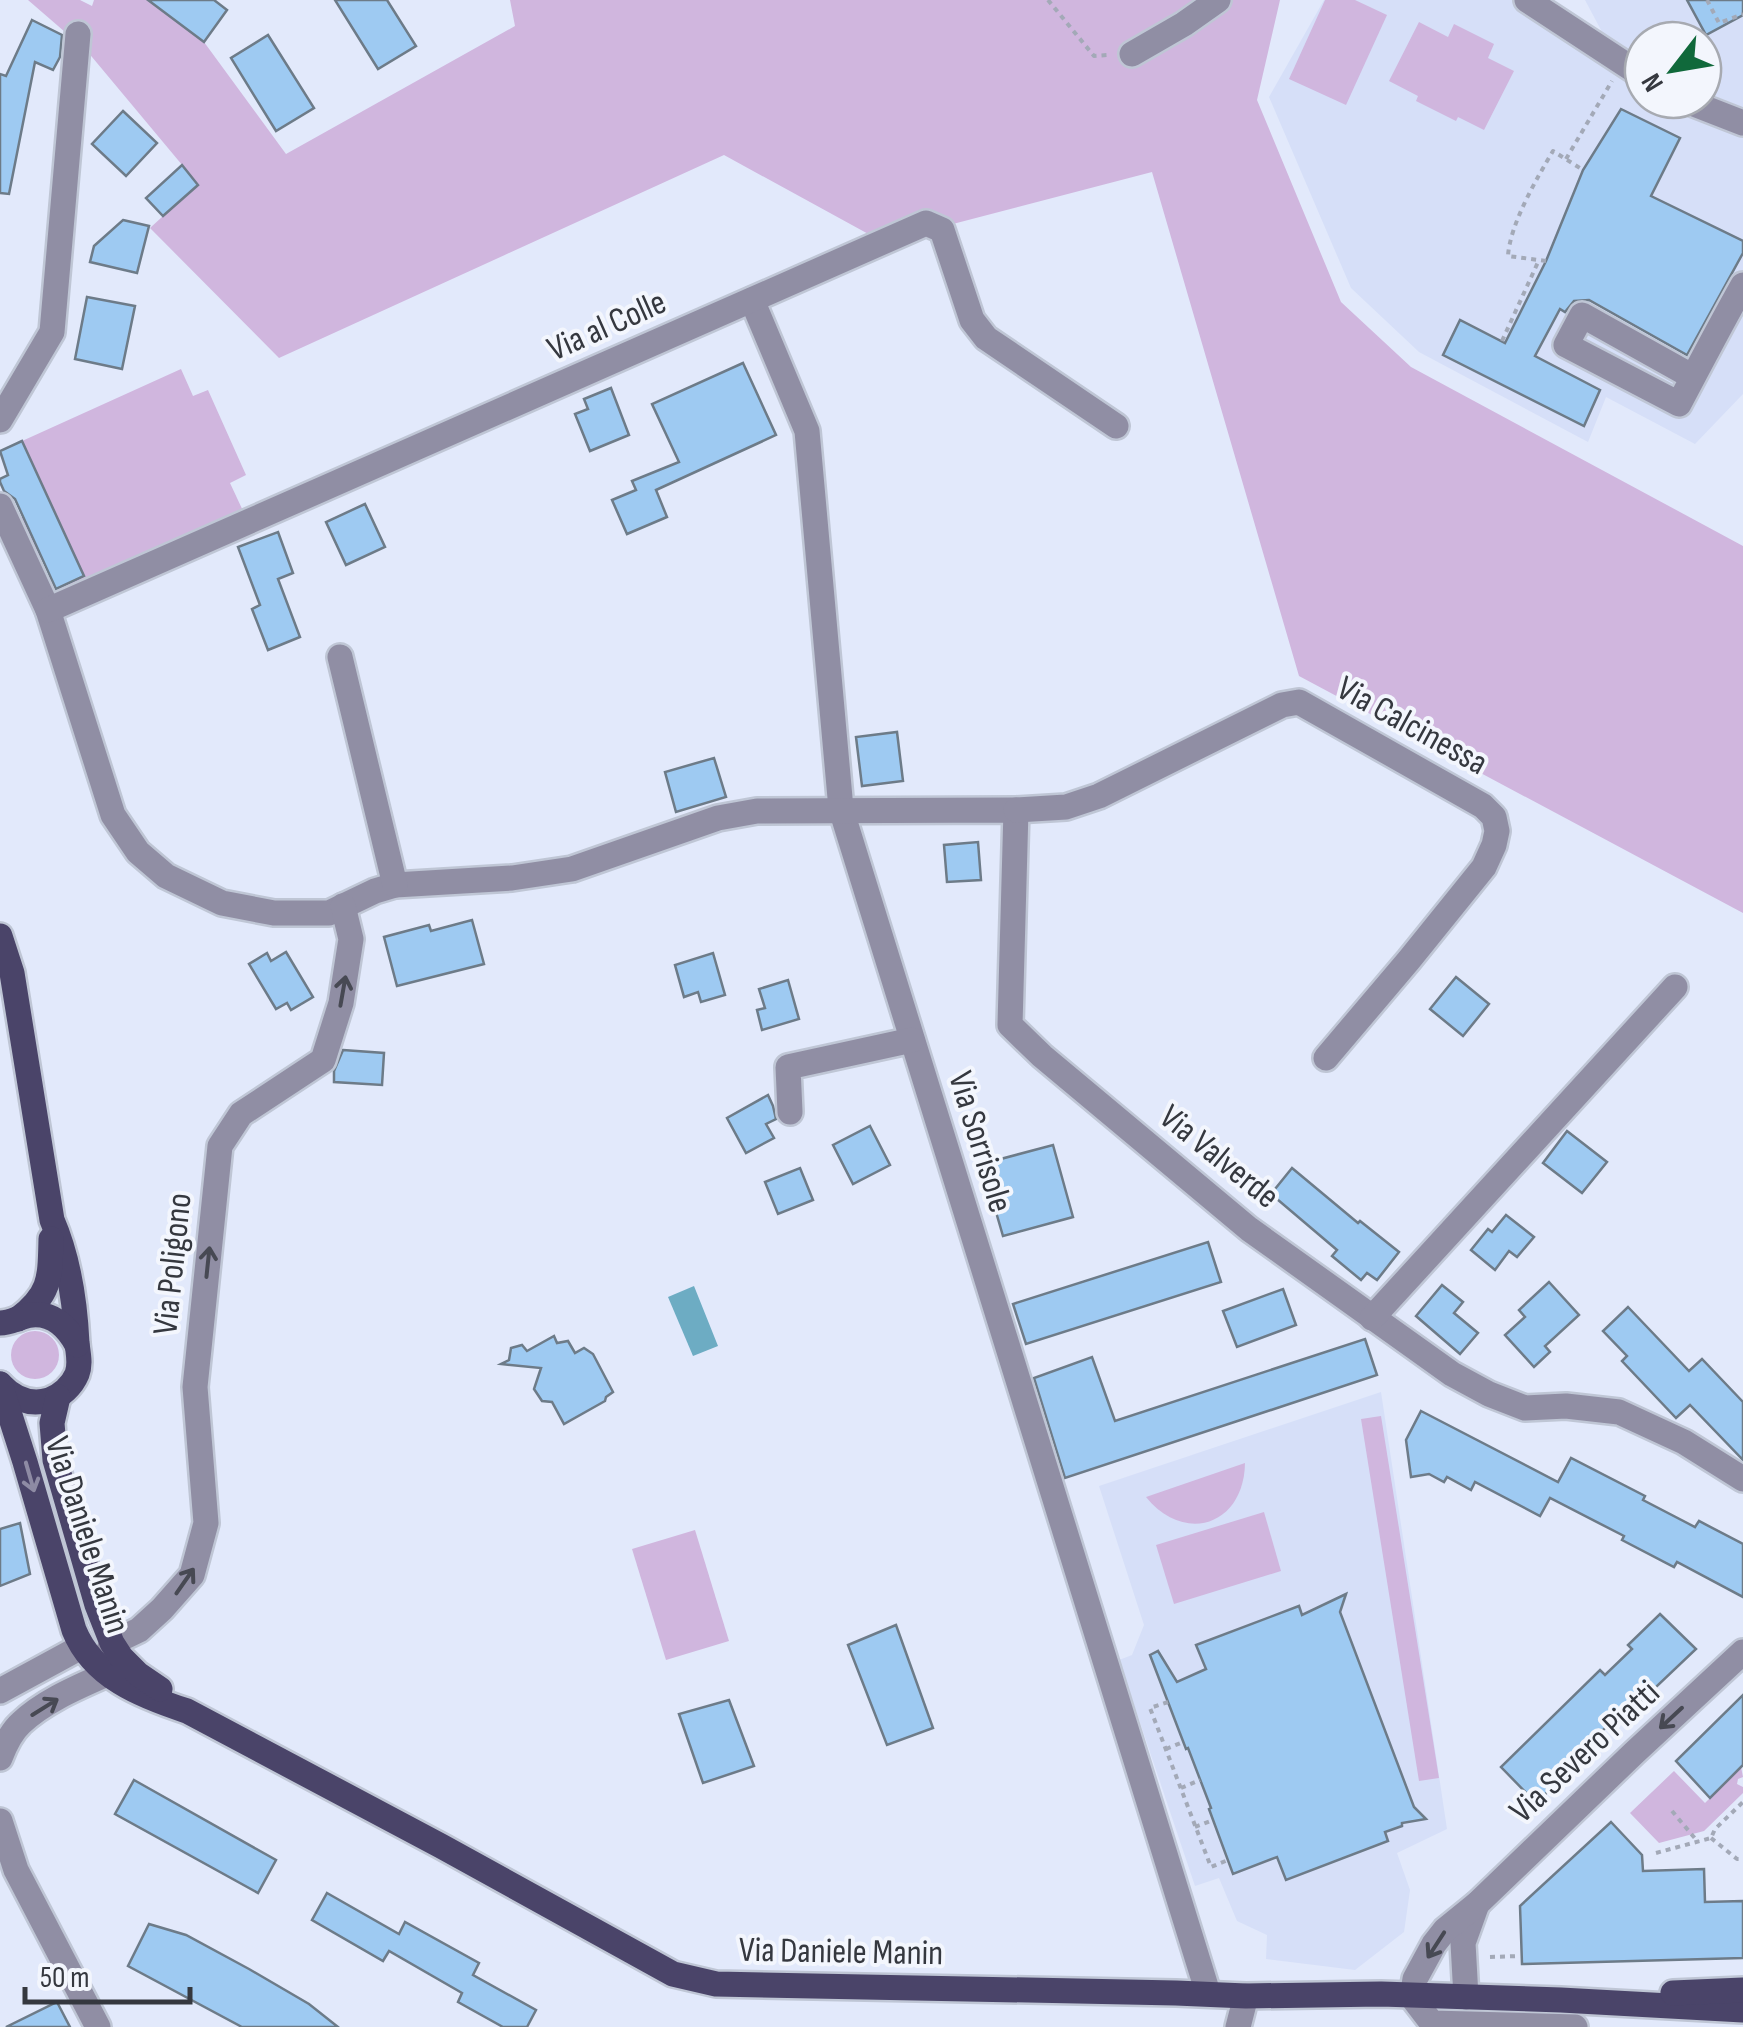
<svg xmlns="http://www.w3.org/2000/svg" width="1743" height="2027" font-family="'Sofia Sans Condensed',sans-serif">
<rect width="100%" height="100%" fill="#e2e9fb"/>
<g fill="#d6dff8" fill-rule="evenodd">
<path d="M1324,0H1520L1609,45L1585,0H1743V394L1695,444L1606,397L1588,442L1419,352L1351,288L1269,97ZM1643,40H1703V100H1643Z"/>
<path d="M1381,1392L1447,1829L1397,1853L1410,1890L1404,1932L1355,1970L1266,1959L1267,1935L1237,1921L1219,1878L1195,1886L1119,1660L1132,1655L1144,1625L1099,1486Z"/>
</g>
<g fill="#d0b6de">
<path d="M28,0H80L92,6L94,0H149L204,42L286,154L515,26L510,0H1280L1257,100L1341,302L1411,367L1743,546V913L1299,676L1152,172L949,225L872,236L724,155L279,358L150,228L198,184L87,51L88,36L65,32Z"/>
<path d="M1325,0H1355L1387,15L1346,105L1289,79Z"/>
<path d="M1419,22L1448,37L1454,24L1494,44L1488,58L1514,71L1484,130L1458,117L1456,121L1416,101L1418,96L1389,81Z"/>
<path d="M181,369L193,396L208,390L246,475L230,483L244,513L52,599L43,578L53,573L44,556L35,560L17,519L26,515L15,493L7,497L0,479L8,474L0,451Z"/>
<circle cx="35" cy="1355" r="24"/>
<path d="M1381,1416L1439,1778L1419,1781L1361,1419Z"/>
<path d="M1245,1463C1244,1525 1185,1545 1146,1497Z"/>
<path d="M1264,1512L1281,1571L1174,1604L1156,1545Z"/>
<path d="M695,1530L729,1641L666,1660L632,1549Z"/>
<path d="M1741,1767L1743,1777L1738,1779L1737,1784L1743,1787V1793L1704,1831L1659,1843L1630,1813L1674,1771L1705,1803Z"/>
</g>
<path fill="#6dacc3" d="M694,1286L718,1346L693,1356L668,1297Z"/>
<g fill="#9ecaf2" stroke="#6d7b88" stroke-width="2.5">
<path d="M148,0H214L227,10L204,42Z"/>
<path d="M335,0H387L416,46L378,69Z"/>
<path d="M1687,0H1743V15L1706,35Z"/>
<path d="M32,20L62,35L60,57L53,70L35,62L9,194L0,193V74L6,76Z"/>
<path d="M268,35L314,108L276,131L231,58Z"/>
<path d="M1621,109L1680,138L1651,196L1743,241V253L1687,355L1589,300L1574,301L1565,312L1560,309L1535,356L1600,390L1584,426L1443,355L1460,320L1505,343L1546,261L1583,170Z"/>
<path d="M123,111L157,143L126,176L92,144Z"/>
<path d="M182,165L198,185L163,216L146,198Z"/>
<path d="M123,220L149,226L137,273L90,262L94,246Z"/>
<path d="M87,297L135,306L122,369L75,359Z"/>
<path d="M743,363L776,435L656,490L667,517L627,534L612,500L636,490L632,481L679,462L652,404Z"/>
<path d="M611,388L629,435L590,451L575,414L588,409L584,399Z"/>
<path d="M22,441L84,576L56,589L15,499L4,491L0,482V479L8,475L0,451Z"/>
<path d="M365,504L385,547L346,565L326,522Z"/>
<path d="M278,532L293,573L278,579L300,637L268,650L252,609L260,605L238,547Z"/>
<path d="M897,732L903,781L862,786L856,737Z"/>
<path d="M714,758L726,797L676,812L665,772Z"/>
<path d="M978,842L981,880L947,882L944,845Z"/>
<path d="M472,920L484,964L397,986L384,937L429,925L431,931Z"/>
<path d="M286,952L313,997L291,1010L287,1003L276,1009L249,964L267,953L271,961Z"/>
<path d="M713,953L725,995L701,1002L698,992L684,997L675,965Z"/>
<path d="M1456,977L1489,1004L1463,1036L1430,1009Z"/>
<path d="M788,980L799,1019L762,1030L757,1010L765,1008L759,989Z"/>
<path d="M343,1050L384,1053L382,1085L334,1082V1071Z"/>
<path d="M768,1095L773,1106L776,1119L766,1124L774,1138L746,1153L727,1118Z"/>
<path d="M870,1126L890,1165L853,1184L833,1145Z"/>
<path d="M1567,1131L1607,1162L1582,1193L1543,1163Z"/>
<path d="M1053,1145L1073,1217L1003,1236L982,1164Z"/>
<path d="M800,1168L813,1200L778,1214L765,1182Z"/>
<path d="M1292,1168L1358,1223L1360,1221L1399,1252L1377,1280L1367,1273L1361,1280L1332,1256L1337,1250L1271,1194Z"/>
<path d="M1506,1215L1534,1237L1517,1257L1509,1251L1495,1270L1471,1250L1488,1229L1492,1232Z"/>
<path d="M1208,1242L1221,1282L1026,1344L1013,1304Z"/>
<path d="M1549,1282L1579,1315L1545,1346L1550,1352L1534,1367L1505,1335L1525,1317L1519,1310Z"/>
<path d="M1442,1285L1463,1302L1454,1313L1478,1333L1460,1354L1416,1316Z"/>
<path d="M1283,1289L1296,1325L1237,1347L1223,1311Z"/>
<path d="M1628,1307L1689,1371L1702,1359L1743,1402V1460L1690,1405L1676,1418L1622,1361L1627,1356L1603,1331Z"/>
<path d="M554,1336L557,1343L568,1341L575,1353L584,1348L593,1354L613,1392L606,1397L605,1401L564,1424L552,1402L542,1401L534,1389L541,1368L501,1364L509,1360L511,1348L522,1345L527,1351Z"/>
<path d="M1365,1339L1377,1375L1065,1478L1034,1378L1092,1357L1115,1421Z"/>
<path d="M1421,1411L1558,1482L1571,1458L1645,1496L1643,1500L1695,1527L1699,1521L1743,1544V1597L1677,1562L1674,1567L1622,1540L1624,1536L1550,1498L1540,1516L1475,1482L1471,1490L1447,1477L1444,1482L1429,1474L1411,1477L1406,1440Z"/>
<path d="M20,1523L30,1574L0,1586V1529Z"/>
<path d="M1346,1594L1340,1612L1414,1807L1426,1819L1402,1823V1826L1385,1832L1388,1841L1286,1880L1277,1857L1233,1874L1209,1809L1211,1808L1188,1748L1186,1749L1150,1655L1158,1651L1177,1682L1206,1669L1196,1645L1299,1606L1302,1615Z"/>
<path d="M1660,1614L1696,1649L1635,1707L1632,1703L1589,1743L1594,1748L1536,1803L1501,1767L1600,1670L1605,1675L1632,1649L1628,1645Z"/>
<path d="M896,1625L933,1728L887,1745L848,1645Z"/>
<path d="M1743,1695V1765L1710,1798L1676,1761Z"/>
<path d="M729,1700L754,1766L703,1783L679,1714Z"/>
<path d="M134,1780L276,1860L258,1893L115,1814Z"/>
<path d="M1611,1822L1642,1855L1643,1871L1704,1869L1705,1902L1743,1901V1958L1522,1964L1520,1906Z"/>
<path d="M327,1893L399,1934L405,1922L479,1963L473,1975L536,2010L527,2027H503L458,2002L462,1993L389,1951L383,1961L312,1920Z"/>
<path d="M149,1924L186,1935L249,1969L309,2004L338,2027H242L128,1966Z"/>
<path d="M57,2002L70,2027H6Z"/>
</g>
<g fill="none" stroke-linecap="round" stroke-linejoin="round">
<defs>
<g id="minor">
<path d="M1527,0L1643,76"/>
<path d="M1132,54L1184,24L1218,0"/>
<path d="M1684,100L1743,123"/>
<path d="M752,300L807,431L841,809L1208,1993"/>
<path d="M1693,377L1582,315L1566,345L1679,404C1700,364 1721,324 1743,285"/>
<path d="M0,420L52,332L78,34"/>
<path d="M0,506L48,610L113,815L138,852L166,876L222,903L274,913H329L375,891L395,885L512,878L572,869L718,818L757,811L1016,810L1010,1025L1042,1056L1249,1229L1452,1374L1489,1394L1525,1408L1566,1406L1619,1412L1684,1442L1743,1479"/>
<path d="M48,610L926,223L942,230L972,320L986,338L1116,426"/>
<path d="M340,657L395,885"/>
<path d="M1016,810L1066,807L1099,796L1282,705L1299,702L1483,806L1494,817L1497,831L1494,845L1484,867L1409,960L1326,1058"/>
<path d="M790,1112L788,1067L912,1040"/>
<path d="M1372,1318L1675,987"/>
<path d="M0,1691L81,1647"/>
<path d="M0,1758C5,1745 11,1732 21,1723C44,1701 78,1687 107,1674L108,1652L112,1643L139,1630L162,1609L192,1575L206,1523L195,1387L220,1146L241,1114L323,1060L341,1003L351,939L343,906"/>
<path d="M0,1821L16,1870L98,2027"/>
<path d="M1466,1997L1463,1943L1477,1904"/>
<path d="M1238,2027L1246,1996"/>
<path d="M1575,2027L1432,2023L1412,1997L1415,1979L1434,1944L1445,1930L1477,1904L1634,1753L1743,1652"/>
</g>
<g id="major">
<path d="M0,936L12,973L52,1220C69,1259 75,1301 77,1343C78,1354 81,1363 77,1374C72,1386 61,1396 49,1400C29,1406 13,1398 0,1384"/>
<path d="M18,1319C51,1294 50,1278 51,1239"/>
<path d="M0,1323C12,1323 20,1316 32,1315C54,1313 68,1328 77,1345"/>
<path d="M0,1384L25,1462L74,1630C93,1677 141,1696 187,1711L441,1846L673,1974L716,1984L1176,1993L1246,1996L1381,1994L1561,2000L1743,2010"/>
<path d="M58,1397L52,1423L55,1460L97,1605L112,1643L121,1657L138,1674L160,1689"/>
<path d="M1673,1993L1743,1990"/>
</g>
</defs>
<use href="#minor" stroke="#bfc6d5" stroke-width="30"/>
<use href="#major" stroke="#bfc6d5" stroke-width="30"/>
<g stroke="#a3a9b7" stroke-width="4" stroke-dasharray="5 5" stroke-linecap="butt">
<path d="M1048,0L1094,56L1107,55"/>
<path d="M1707,0L1719,23L1743,14"/>
<path d="M1566,159L1612,81"/>
<path d="M1546,261L1508,256C1510,224 1537,178 1553,151L1583,170"/>
<path d="M1502,341L1539,260"/>
<path d="M1168,1702L1150,1708L1211,1867L1228,1860"/>
<path d="M1166,1749L1183,1742"/>
<path d="M1181,1788L1200,1780"/>
<path d="M1672,1811L1698,1842"/>
<path d="M1195,1827L1213,1820"/>
<path d="M1711,1838L1737,1859H1743"/>
<path d="M1656,1853L1711,1838L1715,1829L1743,1802"/>
<path d="M1490,1957L1520,1956"/>
</g>
<use href="#minor" stroke="#908ea4" stroke-width="25"/>
<use href="#major" stroke="#4a4469" stroke-width="25"/>
</g>
<defs><path id="oneway-shaft" d="M-6 0H5M1.5-3L5.5 0L1.5 3" fill="none" stroke-width="1.6" stroke-linecap="round" stroke-linejoin="round" transform="scale(2.5)"/></defs>
<g stroke="#474953">
<use href="#oneway-shaft" transform="translate(343 991) rotate(-80)"/>
<use href="#oneway-shaft" transform="translate(208 1262) rotate(-84)"/>
<use href="#oneway-shaft" transform="translate(185 1581) rotate(-55)"/>
<use href="#oneway-shaft" transform="translate(45 1707) rotate(-32)"/>
<use href="#oneway-shaft" transform="translate(1671 1718) rotate(137)"/>
<use href="#oneway-shaft" transform="translate(1436 1945) rotate(123)"/>
</g>
<use stroke="#8e8ba4" href="#oneway-shaft" transform="translate(30 1477) rotate(74)"/>
<g text-anchor="middle" dominant-baseline="central" stroke-width="8" stroke-linejoin="round" paint-order="stroke">
<g font-size="35" fill="#35383f" stroke="#f3f6fd">
<text transform="translate(607 326) rotate(-24)">Via al Colle</text>
<text transform="translate(1412 726) rotate(29)">Via Calcinessa</text>
<text transform="translate(980 1142) rotate(73)">Via Sorrisole</text>
<text transform="translate(1219 1157) rotate(39)">Via Valverde</text>
<text transform="translate(173 1264) rotate(-84)">Via Poligono</text>
<text transform="translate(87 1535) rotate(72)">Via Daniele Manin</text>
<text transform="translate(1585 1752) rotate(-43)">Via Severo Piatti</text>
<text transform="translate(841 1952) rotate(1)">Via Daniele Manin</text>
</g>
</g>
<g transform="translate(1673 70) rotate(239)"><circle r="48" fill="#f3f6fd" stroke="#a7aab1" stroke-width="2.5"/>
<path d="M0-8L18 38L0 25L-18 38Z" fill="#10693b"/>
<text y="-15" font-size="28" font-weight="bold" text-anchor="middle" fill="#35383f">N</text>
</g>
<path d="M25 1987v15h165v-15" fill="none" stroke="#35383f" stroke-width="5"/>
<text x="40" y="1987" font-size="30" fill="#35383f" stroke="#f3f6fd" stroke-width="8" paint-order="stroke">50 m</text>
</svg>
